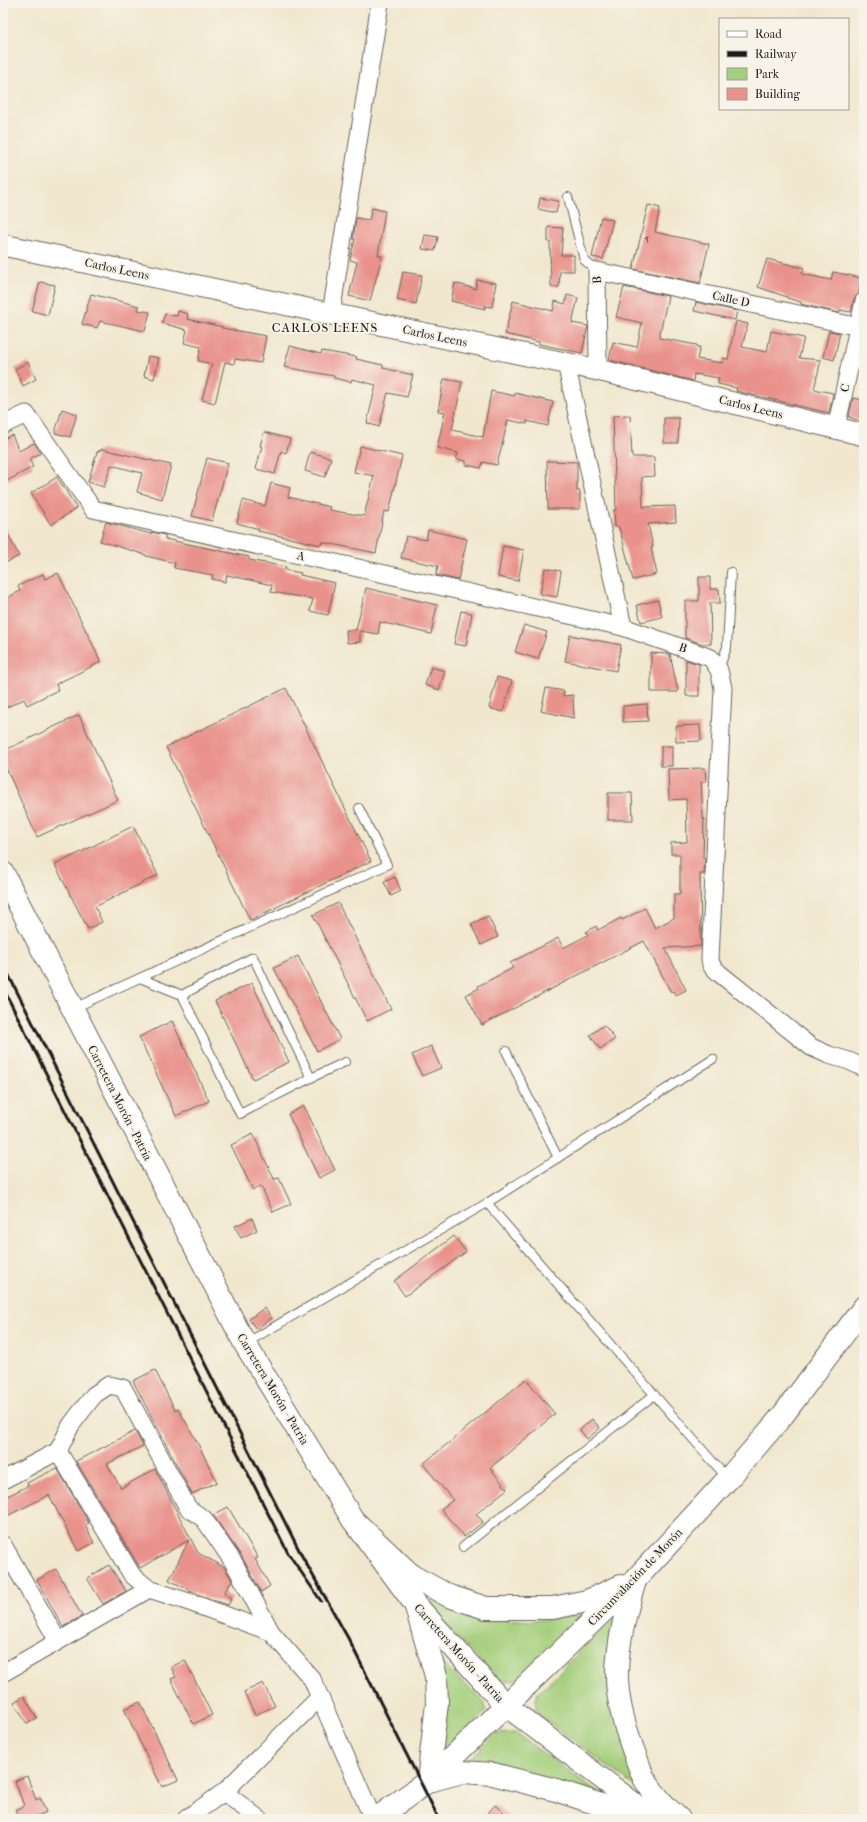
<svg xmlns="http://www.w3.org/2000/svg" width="867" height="1822" font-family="'IM FELL French Canon',serif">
<rect width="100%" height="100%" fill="#f7f3e8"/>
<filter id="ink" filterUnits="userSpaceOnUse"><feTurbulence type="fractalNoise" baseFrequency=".025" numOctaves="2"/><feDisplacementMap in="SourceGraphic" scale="8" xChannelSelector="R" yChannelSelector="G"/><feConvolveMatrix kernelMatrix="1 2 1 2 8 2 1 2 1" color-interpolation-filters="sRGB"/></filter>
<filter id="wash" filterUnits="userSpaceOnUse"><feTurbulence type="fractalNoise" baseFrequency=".012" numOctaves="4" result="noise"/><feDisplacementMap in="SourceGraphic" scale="16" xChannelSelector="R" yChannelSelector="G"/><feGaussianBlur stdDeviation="0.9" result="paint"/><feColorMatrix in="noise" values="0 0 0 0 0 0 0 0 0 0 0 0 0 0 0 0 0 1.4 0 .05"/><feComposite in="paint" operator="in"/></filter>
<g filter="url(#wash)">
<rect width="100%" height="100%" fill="#f1e7ce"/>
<g fill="#a4cf7c" stroke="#60764c">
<path d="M418,1596L465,1613L488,1618L532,1621L583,1614L524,1678C514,1681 507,1682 497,1679Z"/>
<path d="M619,1613L640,1790L540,1716C534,1709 535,1702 538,1693Z"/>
<path d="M442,1664L481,1699L485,1704L486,1711L439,1759Z"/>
<path d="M515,1733L618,1806L465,1764L495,1734Z"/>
</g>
<g id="blocks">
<g fill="#e9918b">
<path d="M540,198L559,201L556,213L538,209Z"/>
<path d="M648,205L660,208L655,232L709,244L700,283L633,269Z"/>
<path d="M372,208L385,211L378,255L382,256L370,301L349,296L357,262L350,260L355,239H353L356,218L369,220Z"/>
<path d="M601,217L613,220L603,259L592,257Z"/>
<path d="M548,227L563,228L561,255H574V271H560L559,287H551L550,242H548Z"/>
<path d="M425,235L438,237L435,251L422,249Z"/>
<path d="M767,259L804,268L802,274L831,280L833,272L862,278L859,293L854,299L851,312L840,310L839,313L801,304V302L787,298V297L758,287Z"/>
<path d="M403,272L422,275L416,304L397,300Z"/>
<path d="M477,280L496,283L492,307L485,306V309L451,301L455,283L476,289Z"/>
<path d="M40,282L55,285L48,315L32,311Z"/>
<path d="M624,287L668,296L659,338L697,345V347H700L697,359L722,363L723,358L728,359L736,321L748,324L742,347L767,352L771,331L804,338L799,358L821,360L814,389L833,393L829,413L736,391L737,388L718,384L719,378L694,374L693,381L609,360L613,342L637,347L642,323L616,317Z"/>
<path d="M91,294L139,306L138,310L150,312L145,331L100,321L97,328L82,324Z"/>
<path d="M567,295L578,298L572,323L588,326L582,353L539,344V342L505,334L513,301L553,311L555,301L565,304Z"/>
<path d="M696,302L737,311L735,320L694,311Z"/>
<path d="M178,311L188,314L187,319L223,327L222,328L266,336L261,363L235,359L234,364L225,362L215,403L202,400L212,364L198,361L201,347L184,343L187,330L162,323L165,314L177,316Z"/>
<path d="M829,331L840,333L834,360L823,357Z"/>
<path d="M290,346L321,354L322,351L357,357L356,359L383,365V368L413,375L407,397L388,393L379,427L367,423L376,385L352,379L351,382L334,378V376L284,367Z"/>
<path d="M148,356L159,358L154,379L144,376Z"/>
<path d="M28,362L36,379L23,386L15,369Z"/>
<path d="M444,379L462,382L452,430L483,437L491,391L515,396V393L553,402L548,426L527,421V424L508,420L497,465L483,462L481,468L466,465V461L456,459L458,453L437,448L445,412L438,411Z"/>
<path d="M853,398L864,400V423L849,417Z"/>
<path d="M62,409L77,414L70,437L55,433Z"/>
<path d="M630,415L632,457H654L655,476L642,477L643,507L675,506L676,522L648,524L653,547L651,548L657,574L633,580L619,527H615L614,510H616L613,416Z"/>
<path d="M664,418H679L678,443H664Z"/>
<path d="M264,432L290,439L286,453L281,451L275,474L256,469L262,446H260Z"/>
<path d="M12,435L19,451L34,443L41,453L29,459L33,467L3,483V439Z"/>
<path d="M360,446L402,456L389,512L384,511L376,553L322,542L321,545L258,531L259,529L237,523L243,500L265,506L271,483L290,488L288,497L330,507L329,510L364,516L374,476L354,472Z"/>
<path d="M102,449L171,465L162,499L137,492L142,473L111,465L104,487L88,482L97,452Z"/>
<path d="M310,452L331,458L325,477L305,471Z"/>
<path d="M207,458L228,463L212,521L192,516Z"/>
<path d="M547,461L577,462V491H580V509H548Z"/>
<path d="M57,477L77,508L51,525L31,493Z"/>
<path d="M106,522L151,534L152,532L165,535V539L249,557V560L286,567L285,570L301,573L300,575L335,583L328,615L310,611L313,599L271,592L272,585L227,575L225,582L212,579L213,575L174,568L175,563L146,556V555L100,541Z"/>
<path d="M3,524L19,556L3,564Z"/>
<path d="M428,530L467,539L458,580L436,575L438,566L401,558L406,536L426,540Z"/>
<path d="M503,546L524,550L518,581L498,577Z"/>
<path d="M545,568L561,571L557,597L540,594Z"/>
<path d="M58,573L101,662L56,684L58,690L27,705L24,699L3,709V600L20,591L18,586L43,574L45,579Z"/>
<path d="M699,577H710V589H719L720,603H710L711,644H703L685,638V601H699Z"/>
<path d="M366,588L437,605L431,634L380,622L378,634L360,631V642L347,643L346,630H356Z"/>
<path d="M658,600L662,617L641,622L637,605Z"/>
<path d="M461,611L472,613L466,646L454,644Z"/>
<path d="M524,625L547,632L538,659L515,652Z"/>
<path d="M570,635L621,645L616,671L565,661Z"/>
<path d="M651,653L670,654L678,692H651Z"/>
<path d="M686,660L699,664V696H686Z"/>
<path d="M431,667L445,671L439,690L425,685Z"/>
<path d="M497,677L512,681L503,712L489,708Z"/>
<path d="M286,688L371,861L250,920L166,747Z"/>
<path d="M546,688L564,691L563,696L573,695L574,718L541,711Z"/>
<path d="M647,704L648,721L623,722V706Z"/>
<path d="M79,715L118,800L37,837L3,761V751Z"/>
<path d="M700,725L701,741L676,742V726Z"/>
<rect x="661" y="746" width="11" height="20"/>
<path d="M705,768L706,782H701L703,819H704L703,858H705L704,874H700L701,946L665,948L686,990L676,995L673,991L671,992L644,941L482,1025L466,995L479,988L478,986L513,968L510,963L558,938L563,948L588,935L586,932L596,926L598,930L621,918L622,920L645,908L655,928L674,918V894H680V854H671V843L687,842L686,799L669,800L668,769Z"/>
<path d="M608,793H632L633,820H608Z"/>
<path d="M133,826L158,875L95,907L102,922L88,929L55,865Z"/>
<path d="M395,877L401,891L391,896L384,882Z"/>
<path d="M338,903L391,1009L367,1021L313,915Z"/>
<path d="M488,916L498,937L481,945L471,924Z"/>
<path d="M298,956L340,1039L317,1051L274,968Z"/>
<path d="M252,983L289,1062L253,1079L215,1001Z"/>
<path d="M172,1021L209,1101L176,1116L139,1037Z"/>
<path d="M604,1025L615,1039L600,1049L590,1035Z"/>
<path d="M431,1046L441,1068L422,1076L412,1055Z"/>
<path d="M304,1106L335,1170L319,1178L288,1114Z"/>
<path d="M253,1134L274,1179L279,1178L291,1204L273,1212L261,1186L253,1190L231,1145Z"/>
<path d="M252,1218L257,1230L241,1238L235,1226Z"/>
<path d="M454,1236L466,1252L405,1296L394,1281Z"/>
<path d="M264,1308L272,1318L256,1329L249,1319Z"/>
<path d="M155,1370L175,1410L178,1408L197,1442L217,1482L192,1494L133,1381Z"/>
<path d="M526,1379L555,1414L490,1468L507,1489L476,1514L483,1522L464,1537L441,1509L453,1500L423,1464Z"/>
<path d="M592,1419L600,1428L587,1439L580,1430Z"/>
<path d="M135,1431L143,1446L107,1464L121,1488L155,1469L198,1553L224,1567L232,1580L224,1593L232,1598L228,1605L200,1595L169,1580L189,1540L140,1568L76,1461Z"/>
<path d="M57,1468L89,1523L85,1525L94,1543L78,1551L49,1495L3,1518V1498L28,1486L27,1483Z"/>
<path d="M228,1507L258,1558L255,1559L270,1586L261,1592L242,1557L213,1515Z"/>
<path d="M109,1565L126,1591L103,1604L87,1578Z"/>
<path d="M56,1569L82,1616L63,1627L37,1580Z"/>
<path d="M185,1660L212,1715L193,1724L171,1679L176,1677L171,1667Z"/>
<path d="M263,1683L275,1706L255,1715L244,1692Z"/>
<path d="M24,1696L37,1718L27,1724L14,1702Z"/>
<path d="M140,1702L178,1780L162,1787L124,1709Z"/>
<path d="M27,1776L36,1800L40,1798L46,1812L31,1819H20L16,1810L24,1806L15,1781Z"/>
<path d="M495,1805L512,1819H483Z"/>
</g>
</g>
</g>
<g filter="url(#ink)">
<use href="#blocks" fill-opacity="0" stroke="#67635a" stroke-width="1"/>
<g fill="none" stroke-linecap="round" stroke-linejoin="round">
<defs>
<g id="service">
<path d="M568,197L584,260L597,271"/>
<path d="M719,669L727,647L731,572"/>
<path d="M140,978L182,995L240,1114L311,1078L253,957L182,995"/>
<path d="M74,1008L387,865L359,808"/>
<path d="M506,1051L558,1158"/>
<path d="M311,1078L345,1062"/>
<path d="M487,1203L727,1478"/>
<path d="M246,1343L487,1203L713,1059"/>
<path d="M463,1547L654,1395"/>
</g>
<g id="minor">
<path d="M331,314L380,3"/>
<path d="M566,363L623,627"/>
<path d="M598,370L597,271L864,328"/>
<path d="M3,425L26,414L93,509L623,627L711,658L719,670L723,688L710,959L711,965L719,973L811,1047L829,1055L849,1061L864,1068"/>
<path d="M836,428L864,301"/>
<path d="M58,1451L132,1575L149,1589L192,1603L271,1632"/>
<path d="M3,1480L58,1451L71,1425L94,1395L109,1385L123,1388L188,1508L204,1519L234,1563L271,1632L312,1679L373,1819"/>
<path d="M3,1545L58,1641"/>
<path d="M3,1673L149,1589"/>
<path d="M224,1792L259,1819"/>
<path d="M186,1819L224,1792L319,1698"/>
</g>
<g id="tertiary">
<path d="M3,245L598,370L864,435"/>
<path d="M505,1705L655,1819"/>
</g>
<path id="secondary" d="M3,873L245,1344L353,1520L415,1604L505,1705"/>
<g id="primary">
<path d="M353,1520L412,1576L449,1596L486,1608H553L587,1601L621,1586"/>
<path d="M635,1581C626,1610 618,1640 617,1671C616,1702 627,1734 638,1763C640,1768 642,1775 645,1780C654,1794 666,1808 679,1819"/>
<path d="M415,1604L436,1676L437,1703L428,1781L462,1772L493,1774L556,1790L643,1819"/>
<path d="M376,1819L428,1781L635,1580L728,1479L783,1415L864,1307"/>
</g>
</defs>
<use href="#service" stroke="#67635a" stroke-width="10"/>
<use href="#minor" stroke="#67635a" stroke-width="19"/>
<use href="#tertiary" stroke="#67635a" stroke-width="23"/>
<use href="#secondary" stroke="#67635a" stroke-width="24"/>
<use href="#primary" stroke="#67635a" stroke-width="24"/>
<use href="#service" stroke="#fff" stroke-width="8"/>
<use href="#minor" stroke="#fff" stroke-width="17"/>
<use href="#tertiary" stroke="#fff" stroke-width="21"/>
<use href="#secondary" stroke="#fff" stroke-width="22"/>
<use href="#primary" stroke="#fff" stroke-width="22"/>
<g stroke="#1c1c1c" stroke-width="3">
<path d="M3,964L302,1556L348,1638L439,1819"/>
<path d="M3,988L288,1553L321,1601"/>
</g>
</g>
</g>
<g text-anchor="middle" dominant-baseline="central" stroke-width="4" stroke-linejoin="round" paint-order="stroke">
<g font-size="10" fill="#4f3938">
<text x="647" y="239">5</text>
</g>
<g font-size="12" fill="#1c1c1c" stroke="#f7f3e8">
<text transform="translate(117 269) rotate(12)">Carlos Leens</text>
<text transform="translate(597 280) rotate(-94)">B</text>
<text transform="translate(731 299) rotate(12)">Calle D</text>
<text transform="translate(435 336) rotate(12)">Carlos Leens</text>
<text transform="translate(845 388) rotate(-77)">C</text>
<text transform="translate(751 407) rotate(14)">Carlos Leens</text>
<text transform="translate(301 556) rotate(12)">A</text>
<text transform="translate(683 648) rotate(18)">B</text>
<text transform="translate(120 1103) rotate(63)">Carretera Morón - Patria</text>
<text transform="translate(273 1389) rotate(59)">Carretera Morón - Patria</text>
<text transform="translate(635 1577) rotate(-46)">Circunvalación de Morón</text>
<text transform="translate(459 1653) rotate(48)">Carretera Morón - Patria</text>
</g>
<g font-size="13" letter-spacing="1" fill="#1c1c1c" stroke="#f7f3e8">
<text x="325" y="327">CARLOS LEENS</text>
</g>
</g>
<rect width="867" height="1822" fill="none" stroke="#f7f3e8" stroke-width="16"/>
<rect x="719" y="18" width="130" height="92" fill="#f7f3e8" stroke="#9f9d96"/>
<rect x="727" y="31" width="20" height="6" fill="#ffffff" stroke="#9f9d96"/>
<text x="755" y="38" font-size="12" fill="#1c1c1c">Road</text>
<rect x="727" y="51" width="20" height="6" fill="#1c1c1c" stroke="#9f9d96"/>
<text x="755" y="58" font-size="12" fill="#1c1c1c">Railway</text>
<rect x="727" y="68" width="20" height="12" fill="#a4cf7c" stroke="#9f9d96"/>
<text x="755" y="78" font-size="12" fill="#1c1c1c">Park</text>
<rect x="727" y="88" width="20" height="12" fill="#e9918b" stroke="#9f9d96"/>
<text x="755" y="98" font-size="12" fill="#1c1c1c">Building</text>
</svg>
